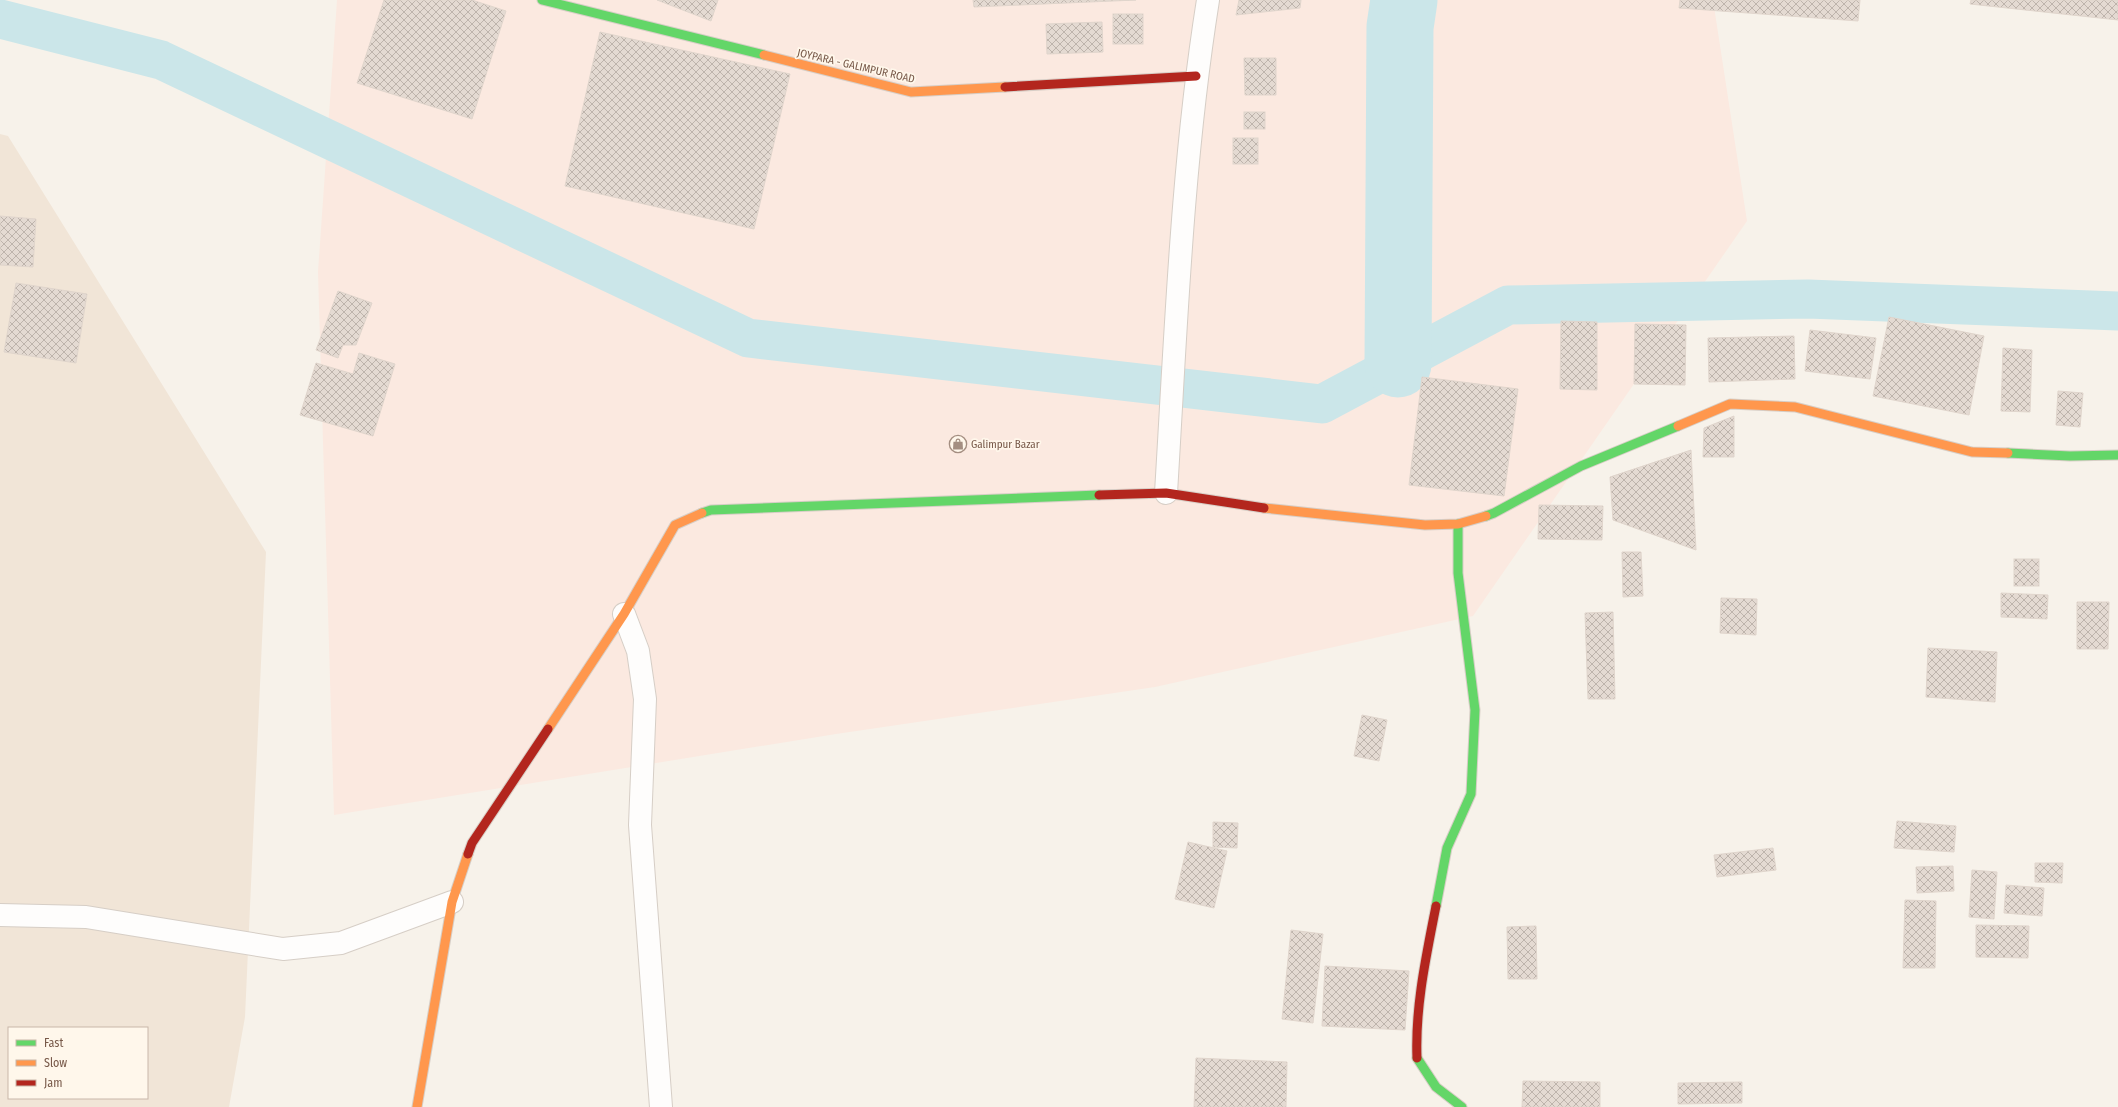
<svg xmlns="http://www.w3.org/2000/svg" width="2118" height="1107" font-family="'Fira Sans Condensed',sans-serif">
<defs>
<pattern id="building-cross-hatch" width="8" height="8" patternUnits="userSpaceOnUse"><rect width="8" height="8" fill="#e4dad2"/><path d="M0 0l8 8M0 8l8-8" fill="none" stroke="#beb4ac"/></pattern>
</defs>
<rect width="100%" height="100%" fill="#f7f2ea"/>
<path fill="#f1e5d7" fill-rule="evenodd" d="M0,134L8,136L266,552L245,1017L229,1107H0ZM9,1028H147V1098H9Z"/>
<path fill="#fbe9e0" d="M337,0H1713L1747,221L1473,616L1155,687L836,734L334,815L318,272Z"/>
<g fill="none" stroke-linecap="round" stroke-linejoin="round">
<path stroke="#cbe6e9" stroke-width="39" d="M0,19L161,60L748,338L1322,404L1508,305L1808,299L2118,311"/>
<path stroke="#cbe6e9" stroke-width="67" d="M1398,364L1400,27L1404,0"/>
</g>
<g fill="url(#building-cross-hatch)" stroke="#e0d5cc">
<path d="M384,0H472L506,11L472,119L357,83Z"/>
<path d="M657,0H718L711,21Z"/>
<path d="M973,0H1136L974,7Z"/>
<path d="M1239,0H1301L1300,8L1236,15Z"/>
<path d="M1680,0H1860L1858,21L1679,8Z"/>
<path d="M1971,0H2118V20L1970,4Z"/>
<rect x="1113" y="14" width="30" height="30"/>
<path d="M1102,22L1103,52L1047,54L1046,24Z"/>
<path d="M600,32L790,74L754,229L565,186Z"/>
<path d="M1244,58H1276V95H1245Z"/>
<rect x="1244" y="112" width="21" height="17"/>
<rect x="1233" y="138" width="25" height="26"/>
<path d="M0,216L36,219L33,267L0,265Z"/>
<path d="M16,283L87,294L76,363L4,352Z"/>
<path d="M338,291L372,303L356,345H343L338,358L316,350Z"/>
<path d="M1889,317L1984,336L1969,415L1873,396Z"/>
<path d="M1561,321L1597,322V390L1560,389Z"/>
<path d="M1635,324L1686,325L1685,385L1634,384Z"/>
<path d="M1810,330L1876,338L1870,379L1805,371Z"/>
<path d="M1794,336L1795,379L1709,382L1708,338Z"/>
<path d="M2003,348L2032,350L2030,412L2001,411Z"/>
<path d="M359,353L395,364L373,436L300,415L316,363L353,374Z"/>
<path d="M1422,377L1518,389L1504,496L1409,485Z"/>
<path d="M2058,391L2083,393L2080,427L2056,425Z"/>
<path d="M1734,416V457H1703L1704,428Z"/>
<path d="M1691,450L1696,550L1613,520L1610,477Z"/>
<path d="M1539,505L1603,506L1602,540L1538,539Z"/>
<path d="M1622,552H1641L1643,596L1623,597Z"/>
<rect x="2014" y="559" width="25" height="27"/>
<path d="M2001,593L2048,595L2047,619L2001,617Z"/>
<path d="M1721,598L1757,599L1756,635L1720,633Z"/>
<path d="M2077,602H2109L2108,649H2077Z"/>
<path d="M1613,612L1615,699H1588L1585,613Z"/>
<path d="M1928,648L1997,652L1995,702L1926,697Z"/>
<path d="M1362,715L1387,720L1379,761L1354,756Z"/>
<path d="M1897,821L1956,826L1954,852L1894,848Z"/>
<path d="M1213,822L1238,823L1237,848L1213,847Z"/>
<path d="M1188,842L1227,851L1214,908L1175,899Z"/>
<path d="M1773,848L1776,870L1717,877L1714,855Z"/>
<path d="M2035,863H2063L2062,883L2035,882Z"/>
<path d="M1953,866L1954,891L1917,893L1916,867Z"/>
<path d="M1972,870L1997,872L1994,919L1969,917Z"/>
<path d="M2006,885L2044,888L2042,916L2004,913Z"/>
<path d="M1905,900L1936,901L1935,968H1903Z"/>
<path d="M1976,925L2029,926L2028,958L1976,957Z"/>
<path d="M1536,926L1537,979H1508L1507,927Z"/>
<path d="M1291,930L1323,934L1313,1023L1282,1019Z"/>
<path d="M1325,966L1409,971L1405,1030L1322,1026Z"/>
<path d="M1196,1058L1287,1062L1286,1107H1194Z"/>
<path d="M1523,1081L1600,1082V1107H1522Z"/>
<path d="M1742,1082V1103L1678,1104V1083Z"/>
</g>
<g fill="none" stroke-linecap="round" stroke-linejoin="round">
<defs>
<g id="street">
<path d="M1166,493C1176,329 1182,163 1208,0"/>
<path d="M624,614L638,651L645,699L640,825L661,1107"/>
<path d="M0,915L86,917L283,949L341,943L452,902"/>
</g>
<g id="fast">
<path d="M542,0L764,55"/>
<path d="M2008,453L2070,456L2118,455"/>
<path d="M702,513L711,510L1099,495"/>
<path d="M1486,516L1494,513L1581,466L1678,426"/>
<path d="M1436,906L1447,848L1471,794L1475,710L1458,573V524"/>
<path d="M1417,1058L1436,1087L1462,1107"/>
</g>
<g id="slow">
<path d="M764,55L911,92L1005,87"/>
<path d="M1678,426L1730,404L1795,407L1972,452L2008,453"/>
<path d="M1264,508L1425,525L1458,524L1486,516"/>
<path d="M548,729L624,614L675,525L702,513"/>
<path d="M417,1107L452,902L468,854"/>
</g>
<g id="jam">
<path d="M1005,87L1196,76"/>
<path d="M1099,495L1166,493L1264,508"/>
<path d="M468,854L472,843L548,729"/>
<path d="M1417,1058C1415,1007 1426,957 1436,906"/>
</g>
</defs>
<use href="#street" stroke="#d6cec6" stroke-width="24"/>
<use href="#fast" stroke="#d7cec6" stroke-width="11"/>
<use href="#slow" stroke="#d7cec6" stroke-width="11"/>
<use href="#jam" stroke="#d7cec6" stroke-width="11"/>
<use href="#street" stroke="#fefdfc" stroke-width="22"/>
<use href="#fast" stroke="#63d668" stroke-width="9"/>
<use href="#slow" stroke="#ff974d" stroke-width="9"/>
<use href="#jam" stroke="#b3261e" stroke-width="9"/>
</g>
<defs>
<symbol id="shop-ring" viewBox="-11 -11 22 22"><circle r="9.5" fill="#fff7eb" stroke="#a48e81" stroke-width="1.5"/><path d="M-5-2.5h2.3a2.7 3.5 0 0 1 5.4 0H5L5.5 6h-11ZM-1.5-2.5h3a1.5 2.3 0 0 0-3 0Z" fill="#a48e81"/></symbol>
</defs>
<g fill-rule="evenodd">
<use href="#shop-ring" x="948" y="434" width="20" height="20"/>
</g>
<g text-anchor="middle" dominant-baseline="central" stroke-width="3.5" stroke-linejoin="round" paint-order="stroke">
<g font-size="11" fill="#775848" stroke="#fff7eb">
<text transform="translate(856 66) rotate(13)">JOYPARA - GALIMPUR ROAD</text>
</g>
<g font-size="11" fill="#775848" stroke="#fff7eb" text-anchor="start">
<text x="971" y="444">Galimpur Bazar</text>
</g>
</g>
<rect x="8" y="1027" width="140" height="72" fill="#fff7eb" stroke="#c9b7aa"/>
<rect x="16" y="1040" width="20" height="6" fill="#63d668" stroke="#c9b7aa"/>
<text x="44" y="1047" font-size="12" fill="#775848">Fast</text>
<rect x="16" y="1060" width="20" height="6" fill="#ff974d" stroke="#c9b7aa"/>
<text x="44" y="1067" font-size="12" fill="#775848">Slow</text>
<rect x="16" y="1080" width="20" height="6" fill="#b3261e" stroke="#c9b7aa"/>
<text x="44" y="1087" font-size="12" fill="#775848">Jam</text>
</svg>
